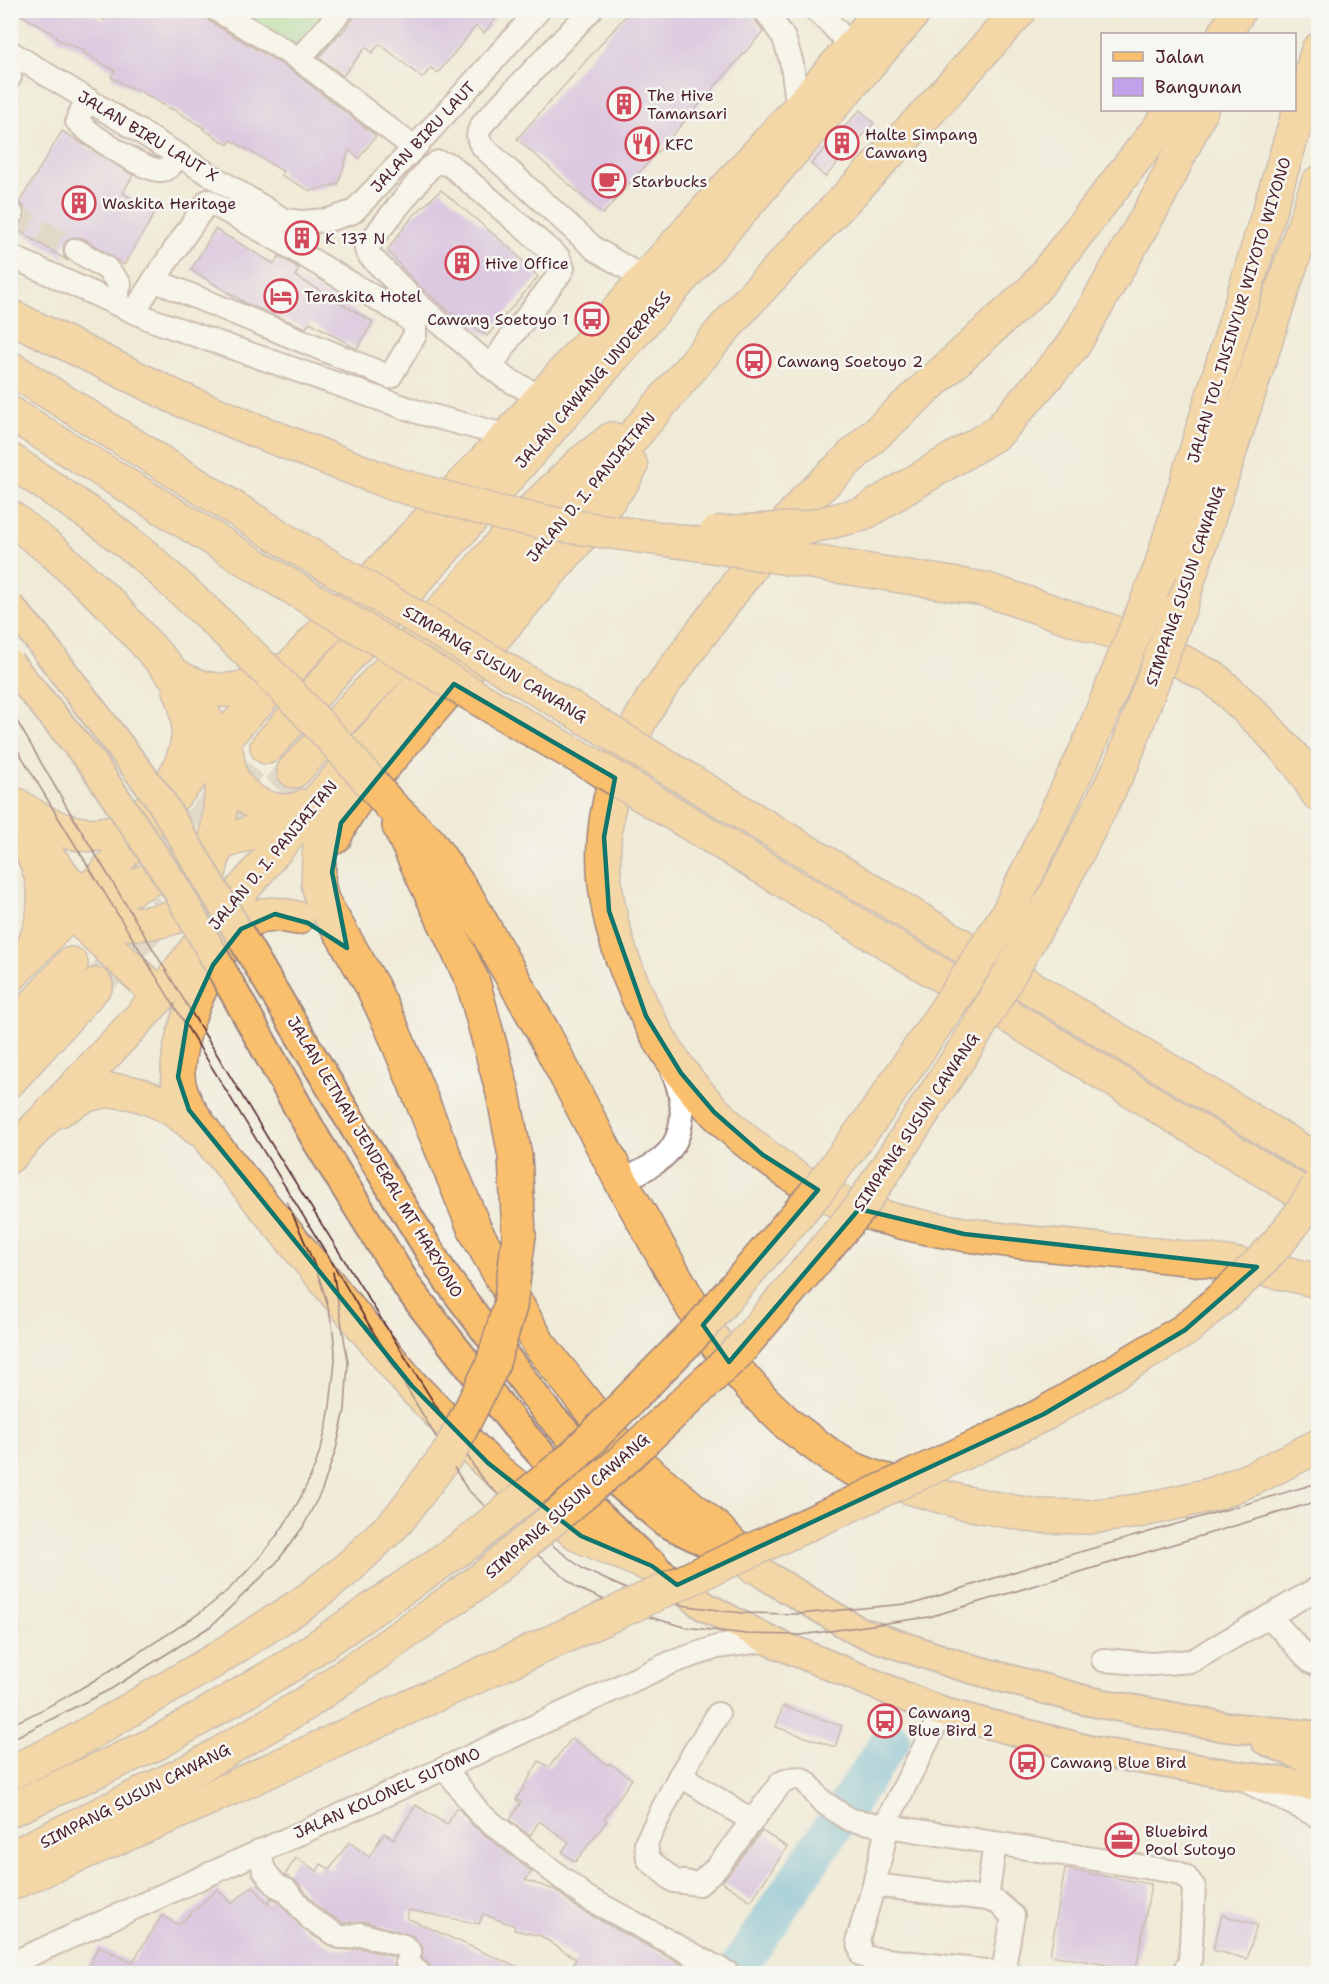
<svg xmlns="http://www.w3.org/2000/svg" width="1329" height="1984" font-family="'Shantell Sans',sans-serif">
<rect width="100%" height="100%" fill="#f6f6f2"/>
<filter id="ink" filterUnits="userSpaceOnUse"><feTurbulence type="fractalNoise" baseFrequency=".0167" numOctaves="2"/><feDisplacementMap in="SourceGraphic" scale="12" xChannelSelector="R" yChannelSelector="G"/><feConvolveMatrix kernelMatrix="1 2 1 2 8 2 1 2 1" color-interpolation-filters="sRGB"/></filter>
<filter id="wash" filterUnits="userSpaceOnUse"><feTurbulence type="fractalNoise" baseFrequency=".008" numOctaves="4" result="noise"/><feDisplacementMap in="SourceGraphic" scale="24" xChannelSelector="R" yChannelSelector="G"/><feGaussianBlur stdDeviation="1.35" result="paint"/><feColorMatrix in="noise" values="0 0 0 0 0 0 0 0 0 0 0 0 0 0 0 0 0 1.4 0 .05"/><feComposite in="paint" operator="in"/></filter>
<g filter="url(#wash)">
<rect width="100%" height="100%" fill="#f0ebd7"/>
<path fill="#93d58c" stroke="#6e7a5c" stroke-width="1.5" d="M231,11H330L293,49Z"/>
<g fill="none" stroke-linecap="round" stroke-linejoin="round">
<path stroke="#5bb4d9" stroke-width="39" d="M734,1974L891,1740"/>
</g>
<g id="blocks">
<g fill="#c3a1ea">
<path d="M13,10H83L105,20L110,10H183L197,19L203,10L206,17L210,22L291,70L376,136L359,158L349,150L338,184L310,191L281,175L283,171L231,140L228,145L203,129L204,128L171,108L170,109L137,89L136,91L111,77L115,71L84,53L85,51L56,39L57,36Z"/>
<path d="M360,10H502L484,33L476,26L438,73L431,68L422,78L380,44L372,53L366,47L343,76L319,57L340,33L341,34Z"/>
<path d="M631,10H746L753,17L763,32L603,214L517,139Z"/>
<path d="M860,110L874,123L825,177L811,164Z"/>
<path d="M62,131L133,175L123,193L155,213L124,265L83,238L77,237L70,238L64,244L63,250L64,256L68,261L13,227L20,225L24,219L25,213L24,207L19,203Z"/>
<path d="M441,190L510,248L538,277L487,336L451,313L417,284L387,250L412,217Z"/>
<path d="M215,229L274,264L279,256L299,268L295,276L373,322L357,349L310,322L306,328L247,304L191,270Z"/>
<path d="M317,234L312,244L296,235H302Z"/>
<path d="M783,1706L842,1726L835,1747L776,1727Z"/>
<path d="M572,1738L608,1765L609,1763L632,1779L604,1819L607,1821L575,1862L562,1852L569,1842L539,1821L530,1836L510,1820L521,1802L516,1800L539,1761L549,1767Z"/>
<path d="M416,1805L447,1825L456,1808L460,1810L471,1824L532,1872L525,1880L555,1890L579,1909L700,1974H568L576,1959L541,1936L514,1930L515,1926L483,1914L479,1924L409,1910L407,1918L532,1974H433L430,1965L422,1958L423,1948L413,1936L364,1921L344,1923L320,1909L296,1881L285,1875L296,1858L317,1871L321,1864L330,1869L349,1842L369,1857L384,1833L394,1839Z"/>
<path d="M762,1831L787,1847L751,1901L722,1882Z"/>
<path d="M1065,1869L1151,1884L1136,1970L1050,1955Z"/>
<path d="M253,1886L268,1904L271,1898L278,1901L304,1930L333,1948L348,1950L360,1948L394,1957V1966L400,1974H84L99,1946L132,1963L162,1915L178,1925L218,1889L231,1904Z"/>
<path d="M1222,1915L1257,1925L1247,1959L1213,1950Z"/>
</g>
</g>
</g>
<g filter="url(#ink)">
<use href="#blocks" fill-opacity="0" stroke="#9d8581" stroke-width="1.5"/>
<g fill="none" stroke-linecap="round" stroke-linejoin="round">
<path stroke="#cfc2b5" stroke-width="22" stroke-dasharray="22 11" stroke-linecap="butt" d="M12,214L76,250"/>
<g stroke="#cfc2b5" stroke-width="33" stroke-dasharray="33 16" stroke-linecap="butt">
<path d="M244,825L294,771"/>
<path d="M163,862L267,747"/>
<path d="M96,985L168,907"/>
</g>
<defs>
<g id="minor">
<path d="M217,10L299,59L414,148"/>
<path d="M591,10L485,121C478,130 475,137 483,147L595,249L645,279"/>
<path d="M765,10L784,38L792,64L798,109"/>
<path d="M815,10L829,22L852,47"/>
<path d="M10,52L284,220L301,222L328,220L353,212L414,148L539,10"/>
<path d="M299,59L342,10"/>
<path d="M10,73V77"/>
<path d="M89,100L79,115L77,121C90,134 145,173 162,170C170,169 174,161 179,155"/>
<path d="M10,213L12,214"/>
<path d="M76,250L106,268L120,284L115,303"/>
<path d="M10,256L152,320L377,398L421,413L508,436"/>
<path d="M134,312L154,280L208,201L275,238L404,315L415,325V335L390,377L154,280"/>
<path d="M491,367L417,303L369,255L366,249L380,229L429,168L438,162L450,165L559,258L563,268L559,275L510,338L491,367L505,378L541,397"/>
<path d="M621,1181C635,1174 651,1168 662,1158C688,1136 685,1098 672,1071"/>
<path d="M1269,1616L1311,1662L1318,1665"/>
<path d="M1103,1660L1152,1664L1192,1661L1318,1588"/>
<path d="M942,1712L890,1815L874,1885L858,1939L862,1955L868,1958L1012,1974"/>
<path d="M718,1714L680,1775L664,1806L646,1843L648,1859L674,1881L699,1884L718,1866L781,1783C808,1770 806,1786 822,1801C831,1808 841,1814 850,1820L1176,1872L1186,1877L1194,1887L1190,1962L1182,1974"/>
<path d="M445,1768L479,1813L586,1897L729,1974"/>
<path d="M680,1775L752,1821"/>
<path d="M1250,1783L1318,1816"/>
<path d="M259,1851L264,1870L269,1877L277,1886L286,1890L311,1919L340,1937H348L360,1934L404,1946L410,1952L407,1962L420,1974"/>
<path d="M874,1885L987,1899L998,1903L1013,1916L1003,1972"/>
<path d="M987,1899L995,1843"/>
<path d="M10,1964L445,1768L670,1663L717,1647L768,1640"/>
</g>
<g id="major">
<path d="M362,1140L444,1275L546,1411L594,1463L665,1522L753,1566L770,1578L858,1631L958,1665L1088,1701L1226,1727L1318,1736"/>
<path d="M317,1141L409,1289L515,1425L579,1496L652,1566L704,1606L768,1640L942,1712L1093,1751L1234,1775L1318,1787"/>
<path d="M1265,1740L1318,1763"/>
</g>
<g id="highway">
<path d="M1225,34L1239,10"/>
<path d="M1173,110L1034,289L868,441L807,499L760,554L653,698C597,789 588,876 629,976C654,1040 692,1096 745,1140C776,1166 810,1189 847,1205C894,1224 947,1232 997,1239C1104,1253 1213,1254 1318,1281"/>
<path d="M10,316L177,398L255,430L391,483"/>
<path d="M10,368L296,547"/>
<path d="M10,413L268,573"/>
<path d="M10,460L100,521L146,557L207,613"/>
<path d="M862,514L998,432L1073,346L1159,196L1201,110"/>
<path d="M10,517L55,553L112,606L187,689L211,727L219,744L223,781L216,845L202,903"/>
<path d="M831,565L984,589L1119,634L1158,649L1215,679L1263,724L1300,765L1318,794"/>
<path d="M1160,570L1318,50"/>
<path d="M1179,609L1273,318L1318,183"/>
<path d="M175,675C211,697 244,695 278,671"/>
<path d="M533,686L595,723"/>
<path d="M518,722L593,765"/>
<path d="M267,747L496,491L916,10"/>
<path d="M227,755C228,765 229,774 234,782C248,805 281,819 305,806"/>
<path d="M657,761L1318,1161"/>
<path d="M294,771L430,625L523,519L580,464L612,439"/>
<path d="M335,789L324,820L320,839L318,883L322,900L372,986L392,1028L475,1230L539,1344L618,1445L629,1456L716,1528L753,1566"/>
<path d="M10,805L68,883L87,894L96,896L125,892L216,845L258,830L299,822"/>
<path d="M17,805C42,823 70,838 102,834C141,829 181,781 187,744C191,725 187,707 180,690"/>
<path d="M390,805L429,842L468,899L542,1030L621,1181L701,1322L731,1364L763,1400L789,1425L832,1457L851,1468L874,1477L961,1502L1036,1516L1087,1517L1139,1511L1214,1494L1256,1477L1318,1446"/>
<path d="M674,814L1318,1203"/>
<path d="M399,826L473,982L503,1093L515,1156L519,1235"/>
<path d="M335,837C343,816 356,800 370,782L587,529L624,479L631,466"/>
<path d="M31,850C49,885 48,914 32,950"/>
<path d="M70,912C100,918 129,928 159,921C180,917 198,908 219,904"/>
<path d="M72,913L160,996"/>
<path d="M297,918C285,916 273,912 261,916C217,930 175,1033 178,1077C180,1103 200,1124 214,1145L412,1386L488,1463L525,1494L581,1536L652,1566"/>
<path d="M10,976L87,894L237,724L508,436L645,279L798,109L858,40L881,10"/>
<path d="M10,1032L71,964"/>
<path d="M10,1080L96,985"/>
<path d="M60,1110C71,1103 81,1096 94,1093C131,1084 171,1104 198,1129"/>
<path d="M10,1156L160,996L232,902L299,822L502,592L717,337L752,297L930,110L1020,10"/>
<path d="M993,1439L1044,1414L1185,1330"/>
<path d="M10,1773L69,1745L212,1662L305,1602L347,1569L398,1520L450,1451"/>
<path d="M10,1810L159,1742L291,1665L464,1546"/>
<path d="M10,1858L197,1767L305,1704L483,1578"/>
<path d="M10,1884L183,1810L611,1615"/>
</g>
</defs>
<use href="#minor" stroke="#9d8581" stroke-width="26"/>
<use href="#major" stroke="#9d8581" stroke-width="32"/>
<use href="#highway" stroke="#9d8581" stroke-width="36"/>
<use href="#minor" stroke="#fff" stroke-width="22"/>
<use href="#major" stroke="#f9bf6d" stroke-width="28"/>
<use href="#highway" stroke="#f9bf6d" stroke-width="33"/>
<g stroke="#4a1f2b" stroke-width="1.5">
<path d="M10,709L71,814L275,1150L480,1476L530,1528L583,1569L637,1594L687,1606L742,1613L799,1614L916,1603L1042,1563L1318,1483"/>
<path d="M10,737L61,822L331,1261L467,1489L520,1540L577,1588L635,1613L685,1627L746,1634L801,1635L929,1617L1318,1501"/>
<path d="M10,1725C56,1705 99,1678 141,1651C171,1632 203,1613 229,1589C288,1534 326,1469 332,1388C333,1378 335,1367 335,1357C334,1302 309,1251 287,1202"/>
<path d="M10,1740L111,1689L211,1626L276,1563L303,1527L322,1490L336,1449L345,1410L348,1362L333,1272"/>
</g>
<defs>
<g id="major-bridge">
<path d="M10,607L36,636L159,798L362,1140"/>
<path d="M10,664L93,764L176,888L317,1141"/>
</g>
<g id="highway-bridge">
<path d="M391,483L503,514L560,525L706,545L831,565"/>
<path d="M716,533L805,528L862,514"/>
<path d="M296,547L533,686"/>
<path d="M268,573L518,722"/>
<path d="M207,613C272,673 333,737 390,805"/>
<path d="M595,723L657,761"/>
<path d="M593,765L674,814"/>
<path d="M1185,1330C1237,1285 1283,1248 1318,1186"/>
<path d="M450,1451L492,1366L510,1306L519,1235"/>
<path d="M464,1546L571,1459L702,1326L818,1190L875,1114L959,990L1008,913L1087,749L1160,570"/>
<path d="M483,1578L622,1461L736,1354L860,1208L974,1035L1057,892L1122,764L1179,609"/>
<path d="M611,1615L993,1439"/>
</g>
</defs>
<use href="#major-bridge" stroke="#9d8581" stroke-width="32" stroke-linecap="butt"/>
<use href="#highway-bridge" stroke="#9d8581" stroke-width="36" stroke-linecap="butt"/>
<use href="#major-bridge" stroke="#f9bf6d" stroke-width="28"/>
<use href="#highway-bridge" stroke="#f9bf6d" stroke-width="33"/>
</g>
</g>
<path d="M0 0H1329V1984H0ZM454,684L615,778L604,837L609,911L646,1016L681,1073L714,1112L763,1155L818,1190L703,1325L729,1362L859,1209L964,1234L1257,1267L1185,1330L1044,1414L677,1585L652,1566L581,1536L488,1463L412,1386L189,1110L178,1077L187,1022L213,965L241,929L275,914L308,923L347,948L332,872L341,823Z" fill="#f0ebd7" fill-opacity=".55" fill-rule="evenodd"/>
<path fill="none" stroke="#0f766e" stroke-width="4.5" stroke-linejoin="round" d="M454,684L615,778L604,837L609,911L646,1016L681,1073L714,1112L763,1155L818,1190L703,1325L729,1362L859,1209L964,1234L1257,1267L1185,1330L1044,1414L677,1585L652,1566L581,1536L488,1463L412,1386L189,1110L178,1077L187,1022L213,965L241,929L275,914L308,923L347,948L332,872L341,823Z"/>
<defs>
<symbol id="building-ring" viewBox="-11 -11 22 22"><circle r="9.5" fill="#f6f6f2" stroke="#d1495b" stroke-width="1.5"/><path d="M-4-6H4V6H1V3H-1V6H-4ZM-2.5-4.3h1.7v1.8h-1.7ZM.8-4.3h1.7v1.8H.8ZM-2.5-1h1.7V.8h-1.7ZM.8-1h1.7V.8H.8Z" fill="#d1495b"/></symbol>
<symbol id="restaurant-ring" viewBox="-11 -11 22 22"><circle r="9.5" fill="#f6f6f2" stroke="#d1495b" stroke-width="1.5"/><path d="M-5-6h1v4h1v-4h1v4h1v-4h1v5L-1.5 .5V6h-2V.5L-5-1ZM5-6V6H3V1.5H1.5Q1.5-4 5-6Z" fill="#d1495b"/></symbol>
<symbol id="cafe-ring" viewBox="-11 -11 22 22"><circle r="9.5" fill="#f6f6f2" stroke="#d1495b" stroke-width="1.5"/><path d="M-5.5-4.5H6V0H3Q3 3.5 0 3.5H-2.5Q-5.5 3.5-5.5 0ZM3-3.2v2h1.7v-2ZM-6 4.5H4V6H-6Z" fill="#d1495b"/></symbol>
<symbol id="hotel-ring" viewBox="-11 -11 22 22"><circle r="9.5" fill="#f6f6f2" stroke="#d1495b" stroke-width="1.5"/><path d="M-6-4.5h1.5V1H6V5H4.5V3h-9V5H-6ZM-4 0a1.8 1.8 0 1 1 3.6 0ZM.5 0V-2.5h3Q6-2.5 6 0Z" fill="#d1495b"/></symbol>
<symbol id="bus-ring" viewBox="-11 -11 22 22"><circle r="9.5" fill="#f6f6f2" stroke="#d1495b" stroke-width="1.5"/><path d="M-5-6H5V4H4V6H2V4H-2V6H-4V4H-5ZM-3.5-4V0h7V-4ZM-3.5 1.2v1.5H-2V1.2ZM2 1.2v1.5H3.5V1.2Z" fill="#d1495b"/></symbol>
<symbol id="office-ring" viewBox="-11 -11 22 22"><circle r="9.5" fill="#f6f6f2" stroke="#d1495b" stroke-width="1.5"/><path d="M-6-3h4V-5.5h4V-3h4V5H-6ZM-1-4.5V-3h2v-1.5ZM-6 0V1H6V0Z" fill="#d1495b"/></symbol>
</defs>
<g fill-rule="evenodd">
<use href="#building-ring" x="605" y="85" width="38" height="38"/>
<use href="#building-ring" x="823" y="124" width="38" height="38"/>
<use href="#restaurant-ring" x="623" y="125" width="38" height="38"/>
<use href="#cafe-ring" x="590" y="162" width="38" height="38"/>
<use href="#building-ring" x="60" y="184" width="38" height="38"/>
<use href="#building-ring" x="283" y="219" width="38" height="38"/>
<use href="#building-ring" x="443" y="244" width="38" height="38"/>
<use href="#hotel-ring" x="262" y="277" width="38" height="38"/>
<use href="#bus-ring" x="573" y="300" width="38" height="38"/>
<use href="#bus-ring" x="735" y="342" width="38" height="38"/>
<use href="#bus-ring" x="866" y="1702" width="38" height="38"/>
<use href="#bus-ring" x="1008" y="1743" width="38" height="38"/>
<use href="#office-ring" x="1103" y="1821" width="38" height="38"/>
</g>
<g text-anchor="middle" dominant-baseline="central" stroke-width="5" stroke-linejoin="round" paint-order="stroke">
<g font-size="16" fill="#4a1f2b" stroke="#f6f6f2" text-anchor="start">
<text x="647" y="95">The Hive<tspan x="647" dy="18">Tamansari</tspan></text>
<text x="865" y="134">Halte Simpang<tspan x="865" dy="18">Cawang</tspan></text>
<text x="665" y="144">KFC</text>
<text x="632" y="181">Starbucks</text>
<text x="102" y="203">Waskita Heritage</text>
<text x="325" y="238">K 137 N</text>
<text x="485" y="263">Hive Office</text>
<text x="304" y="296">Teraskita Hotel</text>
<text x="569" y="319" text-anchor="end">Cawang Soetoyo 1</text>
<text x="777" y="361">Cawang Soetoyo 2</text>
<text x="908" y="1712">Cawang<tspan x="908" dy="18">Blue Bird 2</tspan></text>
<text x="1050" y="1762">Cawang Blue Bird</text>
<text x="1145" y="1831">Bluebird<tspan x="1145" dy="18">Pool Sutoyo</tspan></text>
</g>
<g font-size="16" fill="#4a1f2b" stroke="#f6f6f2">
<text transform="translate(148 136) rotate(31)">JALAN BIRU LAUT X</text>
<text transform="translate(423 137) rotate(-47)">JALAN BIRU LAUT</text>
<text transform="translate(1239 310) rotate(-73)">JALAN TOL INSINYUR WIYOTO WIYONO</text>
<text transform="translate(593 380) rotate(-49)">JALAN CAWANG UNDERPASS</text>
<text transform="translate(591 487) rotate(-50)">JALAN D. I. PANJAITAN</text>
<text transform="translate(1185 586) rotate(-71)">SIMPANG SUSUN CAWANG</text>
<text transform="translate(495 664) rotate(31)">SIMPANG SUSUN CAWANG</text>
<text transform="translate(273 855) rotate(-50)">JALAN D. I. PANJAITAN</text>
<text transform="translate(916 1122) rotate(-56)">SIMPANG SUSUN CAWANG</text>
<text transform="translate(375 1157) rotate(59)">JALAN LETNAN JENDERAL MT HARYONO</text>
<text transform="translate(567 1506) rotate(-41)">SIMPANG SUSUN CAWANG</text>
<text transform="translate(387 1793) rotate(-24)">JALAN KOLONEL SUTOMO</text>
<text transform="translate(135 1796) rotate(-27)">SIMPANG SUSUN CAWANG</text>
</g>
</g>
<rect width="1329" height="1984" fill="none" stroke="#f6f6f2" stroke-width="36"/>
<rect x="1101" y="33" width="195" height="78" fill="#f6f6f2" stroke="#b1a0a2" stroke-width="1.5"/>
<rect x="1113" y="52" width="30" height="9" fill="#f9bf6d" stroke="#b1a0a2" stroke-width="1.5"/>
<text x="1155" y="63" font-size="18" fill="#4a1f2b">Jalan</text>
<rect x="1113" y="78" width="30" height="18" fill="#c3a1ea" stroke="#b1a0a2" stroke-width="1.5"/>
<text x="1155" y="93" font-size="18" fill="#4a1f2b">Bangunan</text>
</svg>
